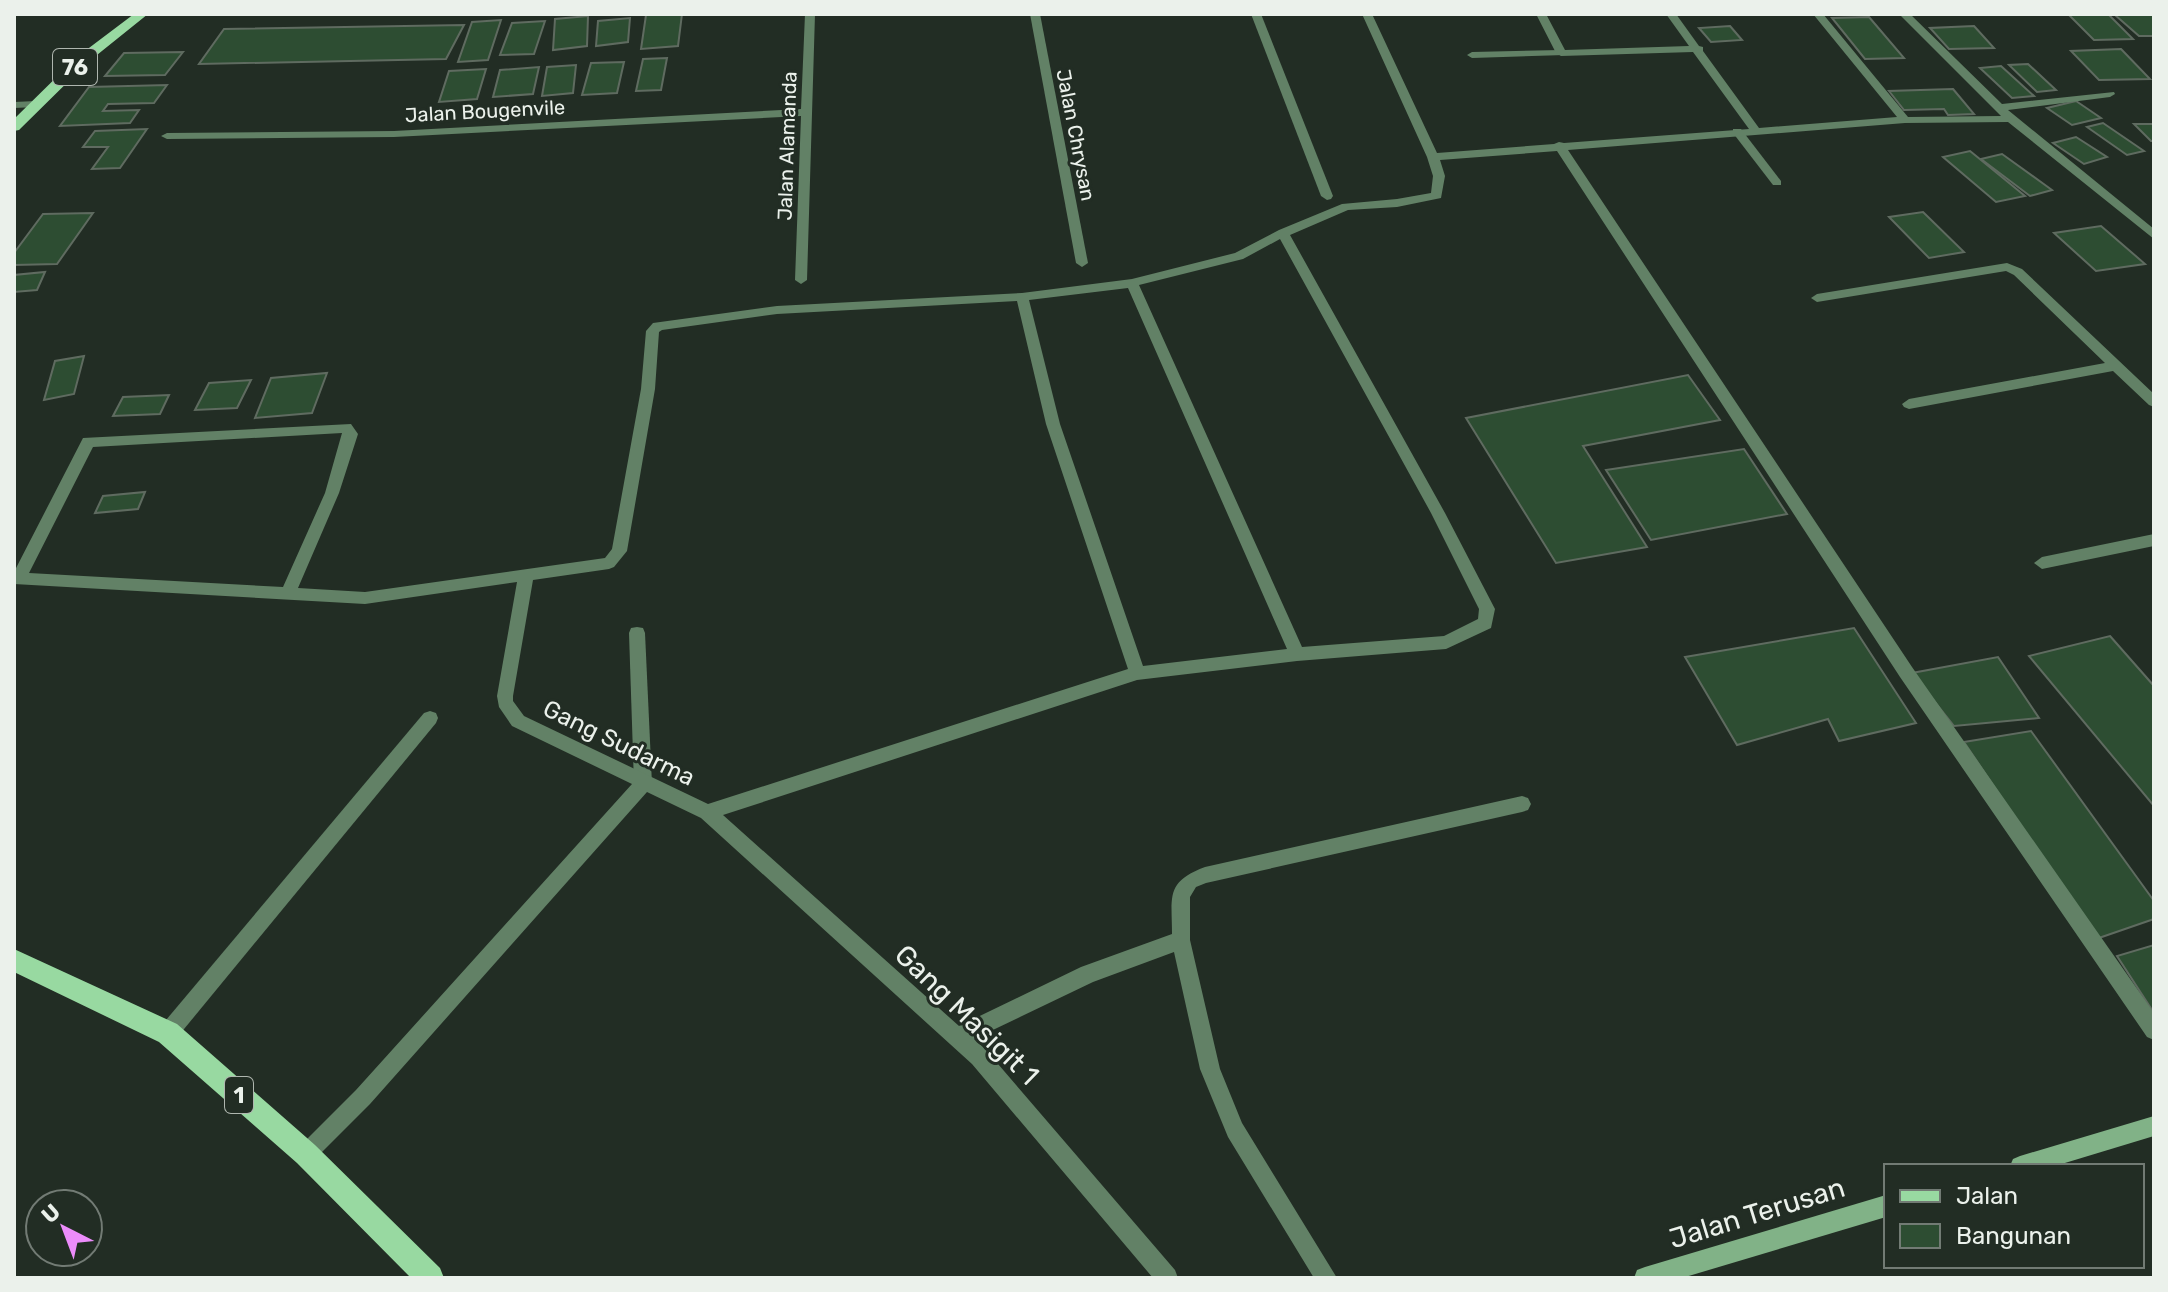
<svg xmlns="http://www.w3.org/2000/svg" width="2168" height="1292" font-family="Rubik,sans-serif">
<rect width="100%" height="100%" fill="#222d24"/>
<g fill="#2d4d32" stroke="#5f6b60" stroke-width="2">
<path d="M682,14L678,46L641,49L646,15Z"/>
<path d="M2068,14H2108L2133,39L2094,40Z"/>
<path d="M2154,14V36H2139L2115,15Z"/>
<path d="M588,16L587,46L553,50L555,19Z"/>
<path d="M1869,17L1904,58L1865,59L1832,18Z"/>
<path d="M630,18L628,42L596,46L598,21Z"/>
<path d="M501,20L488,60L458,62L472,22Z"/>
<path d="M545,21L534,54L500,55L512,23Z"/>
<path d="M464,25L446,59L199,64L224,29Z"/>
<path d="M1730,26L1742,40L1711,42L1699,28Z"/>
<path d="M1974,26L1994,48L1949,49L1930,28Z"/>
<path d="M2121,49L2150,79L2099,80L2071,51Z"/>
<path d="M183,52L165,75L105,76L124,53Z"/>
<path d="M667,58L661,90L636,91L643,59Z"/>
<path d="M624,62L617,93L582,95L591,63Z"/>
<path d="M2028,64L2056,90L2037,92L2009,65Z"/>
<path d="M576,65L573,93L542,96L547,67Z"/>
<path d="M2001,66L2034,96L2012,98L1980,68Z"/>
<path d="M539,67L533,94L493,97L500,70Z"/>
<path d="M486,69L477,99L439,102L449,71Z"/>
<path d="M167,85L154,103L108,104L103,111L139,110L130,123L60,126L89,87Z"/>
<path d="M1953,89L1974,114L1948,115L1944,109L1904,110L1889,91Z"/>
<path d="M2076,101L2101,118L2072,125L2047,108Z"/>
<path d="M2103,123L2144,151L2127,155L2087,127Z"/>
<path d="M2134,124H2154V141H2151Z"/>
<path d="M147,129L120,168L92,169L108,147H83L95,131Z"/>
<path d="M2076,137L2107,157L2084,164L2053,143Z"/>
<path d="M1970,151L2025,196L1996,202L1943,157Z"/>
<path d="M2002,154L2052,190L2030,196L1981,159Z"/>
<path d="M1923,212L1964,252L1929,258L1889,217Z"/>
<path d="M93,213L57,264L14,265V253L43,214Z"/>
<path d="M2101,226L2145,264L2096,271L2054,233Z"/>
<path d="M45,272L37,290L14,292V275Z"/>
<path d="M84,356L74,394L44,400L55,361Z"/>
<path d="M327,373L312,413L255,418L271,378Z"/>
<path d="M1688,375L1720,420L1583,446L1647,547L1556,563L1466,418Z"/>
<path d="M251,380L237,408L195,410L209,383Z"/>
<path d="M169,395L160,414L113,416L123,397Z"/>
<path d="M1744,449L1787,514L1651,540L1606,470Z"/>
<path d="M145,492L138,509L95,513L103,496Z"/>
<path d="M1854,628L1916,723L1839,741L1828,719L1737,745L1685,657Z"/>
<path d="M2110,636L2154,686V806L2029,656Z"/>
<path d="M1998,657L2039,718L1954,726L1912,673Z"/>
<path d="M2031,731L2154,901V919L2096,939L1964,742Z"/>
<path d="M2154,945V1013L2117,956Z"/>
</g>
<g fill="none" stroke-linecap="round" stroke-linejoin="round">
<g fill="#628166" fill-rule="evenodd">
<path d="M1561,50L1565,51V55L1472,58L1467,55L1472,52Z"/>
<path d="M14,102L36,101L41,104L36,107L14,108Z"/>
<path d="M1733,129H1741L1781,181V185H1773L1733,133Z"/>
<path d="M637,627L643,628L645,633L652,784L649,789L643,792L637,789L634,784L629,633L631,628Z"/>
<path d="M430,711L436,713L438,718L436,723L175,1040L168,1043L161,1040L158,1033L161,1026L424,713Z"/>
</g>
<g fill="#628166" fill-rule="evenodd">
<path d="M805,14H815L807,280L801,284L795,280L801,116L394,137L167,139L161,136L167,133L394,131L801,109Z"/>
<path d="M1030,14H1040L1088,263L1082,267L1076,263Z"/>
<path d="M1251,14H1261L1333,196L1331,199L1327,200L1321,196Z"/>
<path d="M1362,14H1372L1437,153L1554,144L1559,142L1564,143L1749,129L1693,52L1561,56L1556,53L1536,14H1546L1565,50L1689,46L1666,14H1676L1699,46L1703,47V51L1759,128L1897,117L1813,14H1823L1908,117L2001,116L1899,14H1910L2002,104L2114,92L2115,94L2110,97L2008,110L2154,229V239L2008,122L1905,123L1568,150L1912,667L2154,1013V1040L2147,1037L1900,677L1557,151L1440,160L1445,176L1441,198L1397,207L1348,210L1290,235L1445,513L1495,609L1491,628L1446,649L1297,661L1137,680L723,815L959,1026L1081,967L1172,934C1172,897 1165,882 1205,867L1522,796L1528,798L1531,804L1528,810L1522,812L1206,883L1196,887L1190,897V940L1220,1069L1242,1123L1337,1278H1314L1228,1137L1200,1069L1174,952L1093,982L974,1039L986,1050L1175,1270L1178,1278H1153L972,1064L701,818L647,792L370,1104L313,1161L306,1164L299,1161L296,1154L299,1147L356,1090L632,784L512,726L499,707L497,696L517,582L365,604L14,584V572L83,438L351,424L358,434L339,493L298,588L365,592L605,558L612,549L641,389L646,331L653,323L777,306L1022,293L1132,279L1235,253L1279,230L1342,204L1397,199L1431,193L1433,176L1427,157ZM1280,239L1431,513L1479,609L1478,619L1444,636L1302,647L1139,285L1243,259ZM1128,288L1287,649L1143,666L1060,424L1029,300ZM1017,301L1046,424L1128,669L708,804L524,716L513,701V696L533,580L609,569L614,567L627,551L655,389L659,332L662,330L777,314ZM342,433L325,493L283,587L29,573L93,447Z"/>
<path d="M2007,263L2022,269L2154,394V407L2149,405L2113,371L1909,409L1904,407L1902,404L1909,399L2105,363L2014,275L2006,271L1817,302L1811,298L1817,294Z"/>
<path d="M2154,534V546L2042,569L2034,563L2042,557Z"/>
</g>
<g fill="#81b287" fill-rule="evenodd">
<path d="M2154,1116V1136L2055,1166H2010L2013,1159L2020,1156Z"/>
<path d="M1886,1195V1217L1682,1278H1634L1637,1270L1645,1267Z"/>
</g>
<g fill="#98d9a1" fill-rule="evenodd">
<path d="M134,14H148L87,63L19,130L14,131V119L77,57Z"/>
<path d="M14,949L177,1024L315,1145L440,1268L444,1278H411L297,1163L159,1042L14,972Z"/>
</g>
</g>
<g text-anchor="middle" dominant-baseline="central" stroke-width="6" stroke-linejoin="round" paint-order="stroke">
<g font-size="20" fill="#ebf1eb" stroke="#222d24">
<text transform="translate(485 111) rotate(-3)">Jalan Bougenvile</text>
<text transform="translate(1076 135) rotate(79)">Jalan Chrysan</text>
<text transform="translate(787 146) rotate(-88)">Jalan Alamanda</text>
</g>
<g fill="#222d24" stroke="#afb6af" stroke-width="2">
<rect x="53" y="49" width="44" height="36" rx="6"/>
<rect x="225" y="1077" width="28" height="36" rx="6"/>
</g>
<g font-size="22" font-weight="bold" fill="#ebf1eb">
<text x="75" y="67">76</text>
<text x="239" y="1095">1</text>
</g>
<g font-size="24" fill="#ebf1eb" stroke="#222d24">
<text transform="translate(619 743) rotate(26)">Gang Sudarma</text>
</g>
<g font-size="28" fill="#ebf1eb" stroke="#222d24">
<text transform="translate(967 1015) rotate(44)">Gang Masigit 1</text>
<text transform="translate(1757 1213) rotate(-17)">Jalan Terusan</text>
</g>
</g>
<rect width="2168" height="1292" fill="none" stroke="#ebf1eb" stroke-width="32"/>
<rect x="1884" y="1164" width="260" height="104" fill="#222d24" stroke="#727b74" stroke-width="2"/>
<rect x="1900" y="1190" width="40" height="12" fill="#98d9a1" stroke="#727b74" stroke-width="2"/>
<text x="1956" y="1204" font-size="24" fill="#ebf1eb">Jalan</text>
<rect x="1900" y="1224" width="40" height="24" fill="#2d4d32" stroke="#727b74" stroke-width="2"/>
<text x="1956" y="1244" font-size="24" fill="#ebf1eb">Bangunan</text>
<g transform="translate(64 1228) rotate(318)"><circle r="38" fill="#222d24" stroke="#727b74" stroke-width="2"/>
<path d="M0-6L14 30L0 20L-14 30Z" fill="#ec8cfb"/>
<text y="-12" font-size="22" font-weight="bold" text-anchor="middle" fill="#ebf1eb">U</text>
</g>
</svg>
